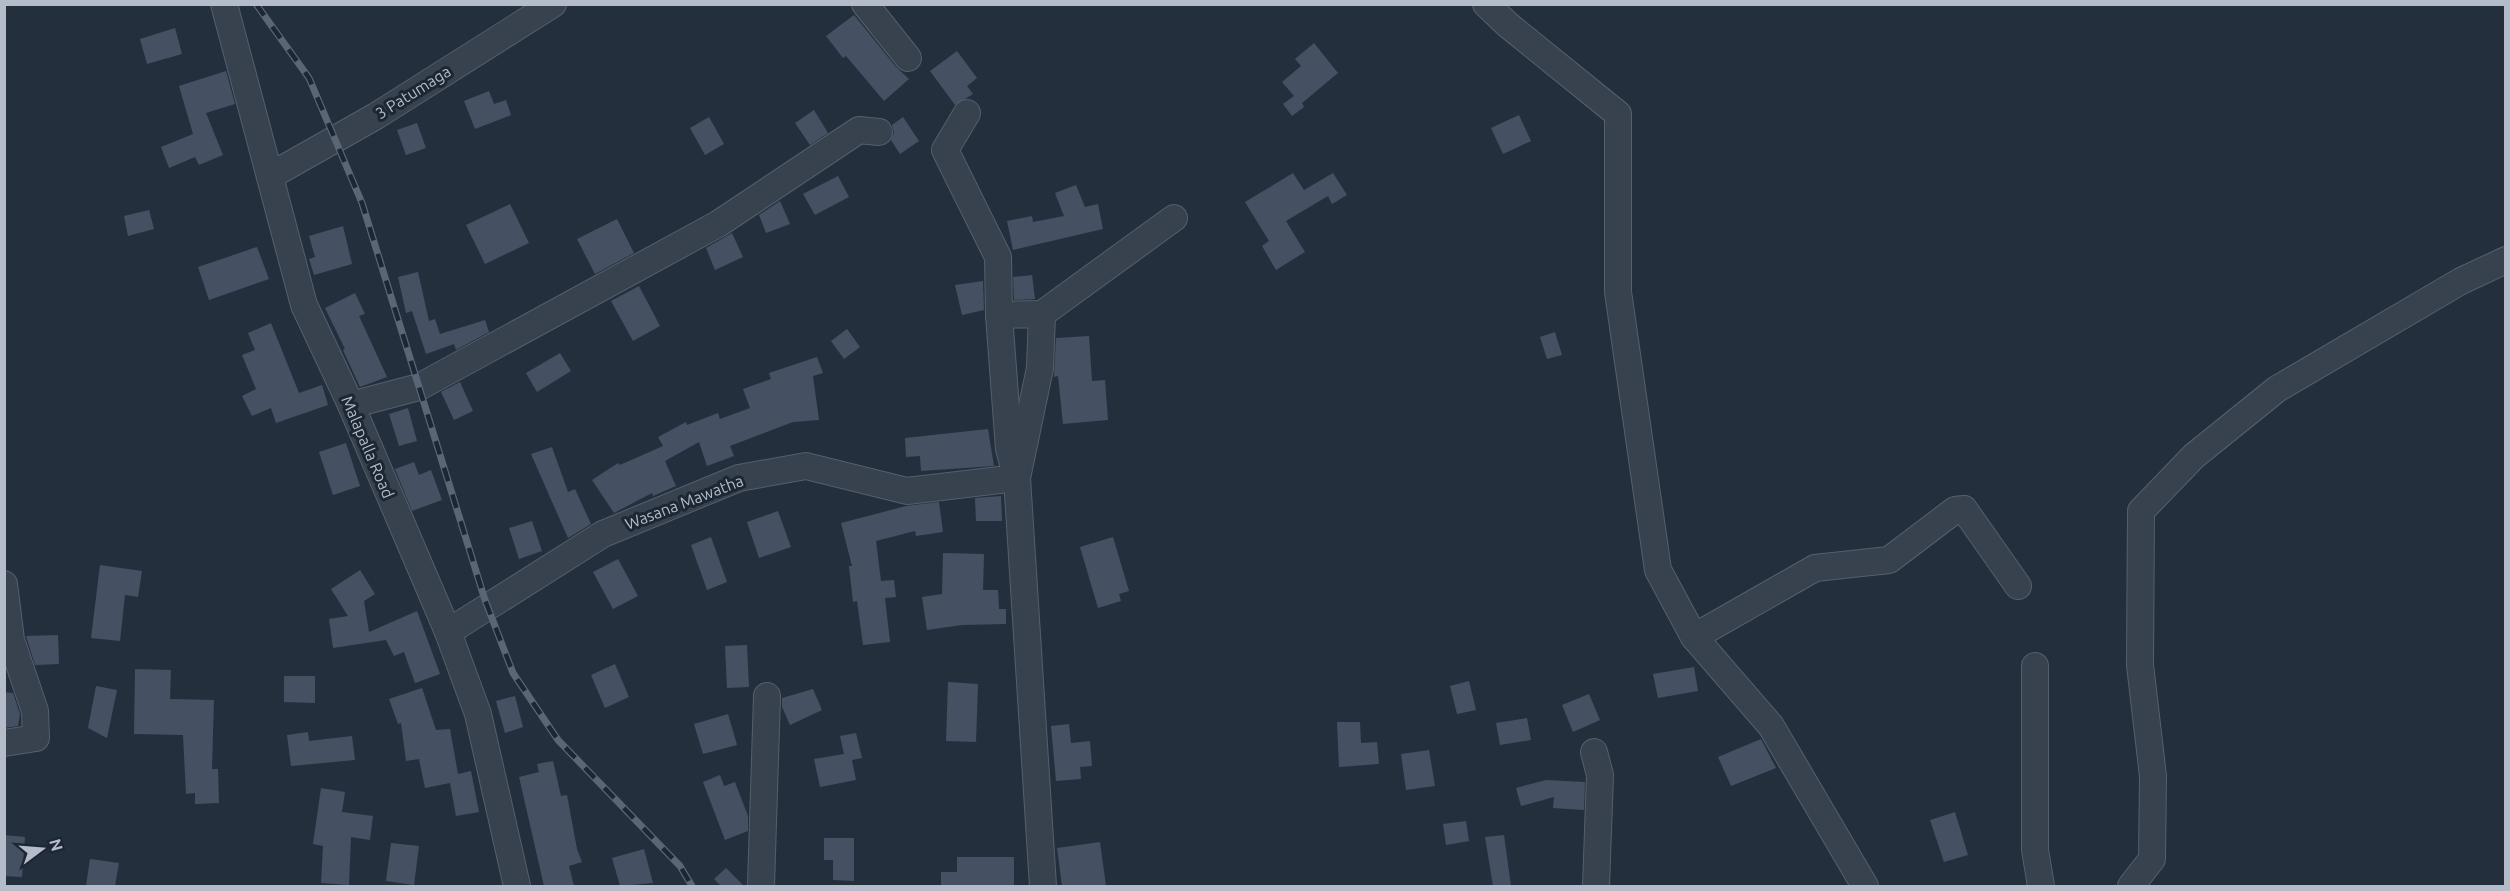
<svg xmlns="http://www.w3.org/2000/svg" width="2510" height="891" font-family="Ubuntu,sans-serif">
<rect width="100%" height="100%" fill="#242f3e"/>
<g fill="#455162">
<path d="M854,15L896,67L909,79L884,101L846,56L843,58L826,36Z"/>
<path d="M175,28L182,54L147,64L140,39Z"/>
<path d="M1314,43L1338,73L1302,103L1304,107L1292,116L1283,104L1294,96L1282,82L1301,66L1295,59Z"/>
<path d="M957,51L977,78L967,86L973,94L955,105L930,71Z"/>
<path d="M226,71L235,104L206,113L223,155L199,165L195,157L169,168L161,147L193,134L179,86Z"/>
<path d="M489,91L494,104L506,100L511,115L475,129L464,101Z"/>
<path d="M814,110L828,133L810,145L795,123Z"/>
<path d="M1519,115L1531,141L1503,154L1491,128Z"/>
<path d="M709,117L724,144L705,155L690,128Z"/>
<path d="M903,117L919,141L900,154L891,140L894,133L892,125Z"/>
<path d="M417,123L426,148L406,155L397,130Z"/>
<path d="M1293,173L1304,190L1333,173L1347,195L1332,204L1328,196L1286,221L1305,252L1276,270L1262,246L1269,241L1245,202Z"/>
<path d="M838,176L849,197L815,215L803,194Z"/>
<path d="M1076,185L1085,207L1098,204L1103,229L1013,250L1007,221L1032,216L1033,222L1064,216L1055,193Z"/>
<path d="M780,201L790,224L766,233L759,215Z"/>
<path d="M510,204L529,243L485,264L466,225Z"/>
<path d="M149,210L154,229L128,236L124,216Z"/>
<path d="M617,219L634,253L595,274L577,239Z"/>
<path d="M343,226L352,264L314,275L309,259L315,257L309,236Z"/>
<path d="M732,233L743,257L715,270L706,248Z"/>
<path d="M257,247L269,279L209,300L198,267Z"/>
<path d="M418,272L429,321L435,319L440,334L485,320L489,332L456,350L454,344L426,354L412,311L406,313L398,277Z"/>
<path d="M1032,275L1035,299L1014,300L1013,277Z"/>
<path d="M983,281L984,310L962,315L955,285Z"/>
<path d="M639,286L660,326L633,341L611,301Z"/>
<path d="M355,293L365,314L359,316L387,377L360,387L343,350L345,349L325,308Z"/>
<path d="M271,323L299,393L322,385L328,405L276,423L271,408L252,416L242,396L256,389L242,355L255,350L248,333Z"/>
<path d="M847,329L860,347L844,359L831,341Z"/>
<path d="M1555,332L1562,355L1547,359L1540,337Z"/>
<path d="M1089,336L1092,381L1105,380L1108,420L1063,424L1058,376L1054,377L1056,338Z"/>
<path d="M560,353L571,371L537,392L526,373Z"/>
<path d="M817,357L823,373L813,376L819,420L793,422L730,446L734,456L707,466L699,442L665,461L676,486L653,496L652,493L614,513L592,480L618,463L620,465L663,446L658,437L686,422L687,425L718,413L720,419L750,408L743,389L771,379L769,373Z"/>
<path d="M460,382L473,411L454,420L441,392Z"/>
<path d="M408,408L417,441L399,446L389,414Z"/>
<path d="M988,429L994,466L921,471L920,456L906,457L905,438Z"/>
<path d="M346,443L360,486L333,495L319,452Z"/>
<path d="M552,447L568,492L575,489L591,524L568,538L531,454Z"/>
<path d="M414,462L419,475L431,470L442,500L412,511L395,469Z"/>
<path d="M1001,496L1002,521H976L975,498Z"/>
<path d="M939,502L943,532L916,536L915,531L876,541L881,581L894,580L896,597L885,598L890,642L863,645L857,601L853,602L849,566H852L841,523L906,506Z"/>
<path d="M778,511L791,547L759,558L747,522Z"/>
<path d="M532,521L542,551L519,559L509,528Z"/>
<path d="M711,537L727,582L707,590L691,545Z"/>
<path d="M1113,537L1129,591L1119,594L1121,601L1098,608L1080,547Z"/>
<path d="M943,553L984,554L983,590H998L999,609H1006V624L962,625L927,630L922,597L942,594Z"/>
<path d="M618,559L638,596L613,609L593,572Z"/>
<path d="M100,565L142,571L138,597L125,595L120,641L91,638Z"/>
<path d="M360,570L375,594L364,601L369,632L417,611L440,674L415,683L404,652L394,656L386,640L333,648L329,619L348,616L331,589Z"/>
<path d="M58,635L59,664L35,665L26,636Z"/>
<path d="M747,645L749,687L727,688L725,646Z"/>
<path d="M615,664L629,697L605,708L591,675Z"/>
<path d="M1694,667L1698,691L1658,698L1653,674Z"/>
<path d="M135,669L171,670L170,699L214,700L212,769H218L219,803L195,804V793L186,794L183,735L134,734Z"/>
<path d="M284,676H315V703L284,702Z"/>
<path d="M1469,681L1476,710L1457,714L1450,686Z"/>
<path d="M948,682L978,684L976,742L946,741Z"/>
<path d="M96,686L117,690L107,738L88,728Z"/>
<path d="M422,688L436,730L450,729L458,774L471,771L479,812L456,816L450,783L425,788L419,759L406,761L401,723L398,724L389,699Z"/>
<path d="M813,689L822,710L790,725L782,707V698Z"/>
<path d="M4,692L13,693L20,714L18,726L4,728Z"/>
<path d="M1589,694L1600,720L1573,732L1562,705Z"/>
<path d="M515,696L523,727L505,733L496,701Z"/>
<path d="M728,714L737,745L703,754L694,724Z"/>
<path d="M1527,718L1531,740L1500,745L1496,723Z"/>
<path d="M1337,722H1360L1361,743L1377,742L1379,764L1339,767Z"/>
<path d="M1069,724L1071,743L1090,741L1092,766L1080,767L1081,779L1056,781L1051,726Z"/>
<path d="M308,732L309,741L352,736L355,760L291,766L287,735Z"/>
<path d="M856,733L862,758L852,760L856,780L820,787L814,759L844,754L840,736Z"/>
<path d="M1761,739L1776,768L1731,786L1718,757Z"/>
<path d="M1429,750L1435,786L1406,790L1401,754Z"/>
<path d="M553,761L561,796L567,795L577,849L582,862L569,866L574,886H544L519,777L539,772L537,764Z"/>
<path d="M720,775L724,786L735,782L748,816V831L725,840L703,782Z"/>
<path d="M1546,780L1585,782L1584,810L1553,808L1554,797L1521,806L1516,788Z"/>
<path d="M321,788L345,792L342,812L373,816L370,840L351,837L349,885L321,883L323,846L313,844Z"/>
<path d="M1955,812L1968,855L1944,862L1930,820Z"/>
<path d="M1466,821L1469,841L1446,845L1443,824Z"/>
<path d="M4,835L25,837L22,877L4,876Z"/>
<path d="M1504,835L1511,886H1493L1485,837Z"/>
<path d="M824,838H854V881L833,880V860H824Z"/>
<path d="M1100,842L1106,886H1062L1057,848Z"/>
<path d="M391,843L419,846L414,885L386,881Z"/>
<path d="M644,849L653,883L620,886L612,858Z"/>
<path d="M957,857H1014V886H941V872H957Z"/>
<path d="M90,859L119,863L115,886H86Z"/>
<path d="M726,868L744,886H721L714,879Z"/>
</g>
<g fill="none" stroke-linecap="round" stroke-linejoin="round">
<defs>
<g id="minor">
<path d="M224,4L304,305L351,405L448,632L478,714L517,886"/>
<path d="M865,4L908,58"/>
<path d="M1486,4L1508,25L1618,114V292L1658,570L1694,637L1771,726L1865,886"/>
<path d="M967,113L945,150L998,257L999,315L1042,314L1040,368L1017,478L1043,886"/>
<path d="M270,176L376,116L553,4"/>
<path d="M1042,314L1174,218"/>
<path d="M351,405L419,387L718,224L859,130L879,132"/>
<path d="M4,584L11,640L35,711L36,738L4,743"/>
<path d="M448,632L603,534L739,478L806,466L907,491L1017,478L1009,449L999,315"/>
<path d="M1694,637L1815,568L1889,560L1955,510L1964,509L2018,586"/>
<path d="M2035,666V850L2041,886"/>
<path d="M1594,752L1600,775L1596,886"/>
<path d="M761,886L767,696"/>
<path d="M2131,886L2152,859L2153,776L2140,665L2141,511L2194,456L2277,389L2461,281L2506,260"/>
</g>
</defs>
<use href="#minor" stroke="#565f6c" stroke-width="28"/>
<use href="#minor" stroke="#38414e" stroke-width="26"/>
<defs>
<path id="rail" d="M256,4L309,78L362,203L485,600L513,673L558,740L680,866L692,886"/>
</defs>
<use href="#rail" stroke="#5a6575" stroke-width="7"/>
<use href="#rail" stroke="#1d2633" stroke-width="4.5" stroke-dasharray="14" stroke-linecap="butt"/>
</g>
<g text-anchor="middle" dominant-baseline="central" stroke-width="6" stroke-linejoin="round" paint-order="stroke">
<g font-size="16" fill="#b4bcc9" stroke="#1d2633">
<text transform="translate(413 92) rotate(-32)">3 Patumaga</text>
<text transform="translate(368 447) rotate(67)">Malapalla Road</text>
<text transform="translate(684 502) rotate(-21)">Wasana Mawatha</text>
</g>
</g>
<rect width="2510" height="891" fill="none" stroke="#b4bcc9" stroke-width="12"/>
<g transform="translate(42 849) rotate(74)" stroke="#1d2633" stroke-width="4.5" paint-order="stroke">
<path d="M0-4.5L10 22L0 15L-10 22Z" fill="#b4bcc9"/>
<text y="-9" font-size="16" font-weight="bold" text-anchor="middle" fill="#b4bcc9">N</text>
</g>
</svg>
